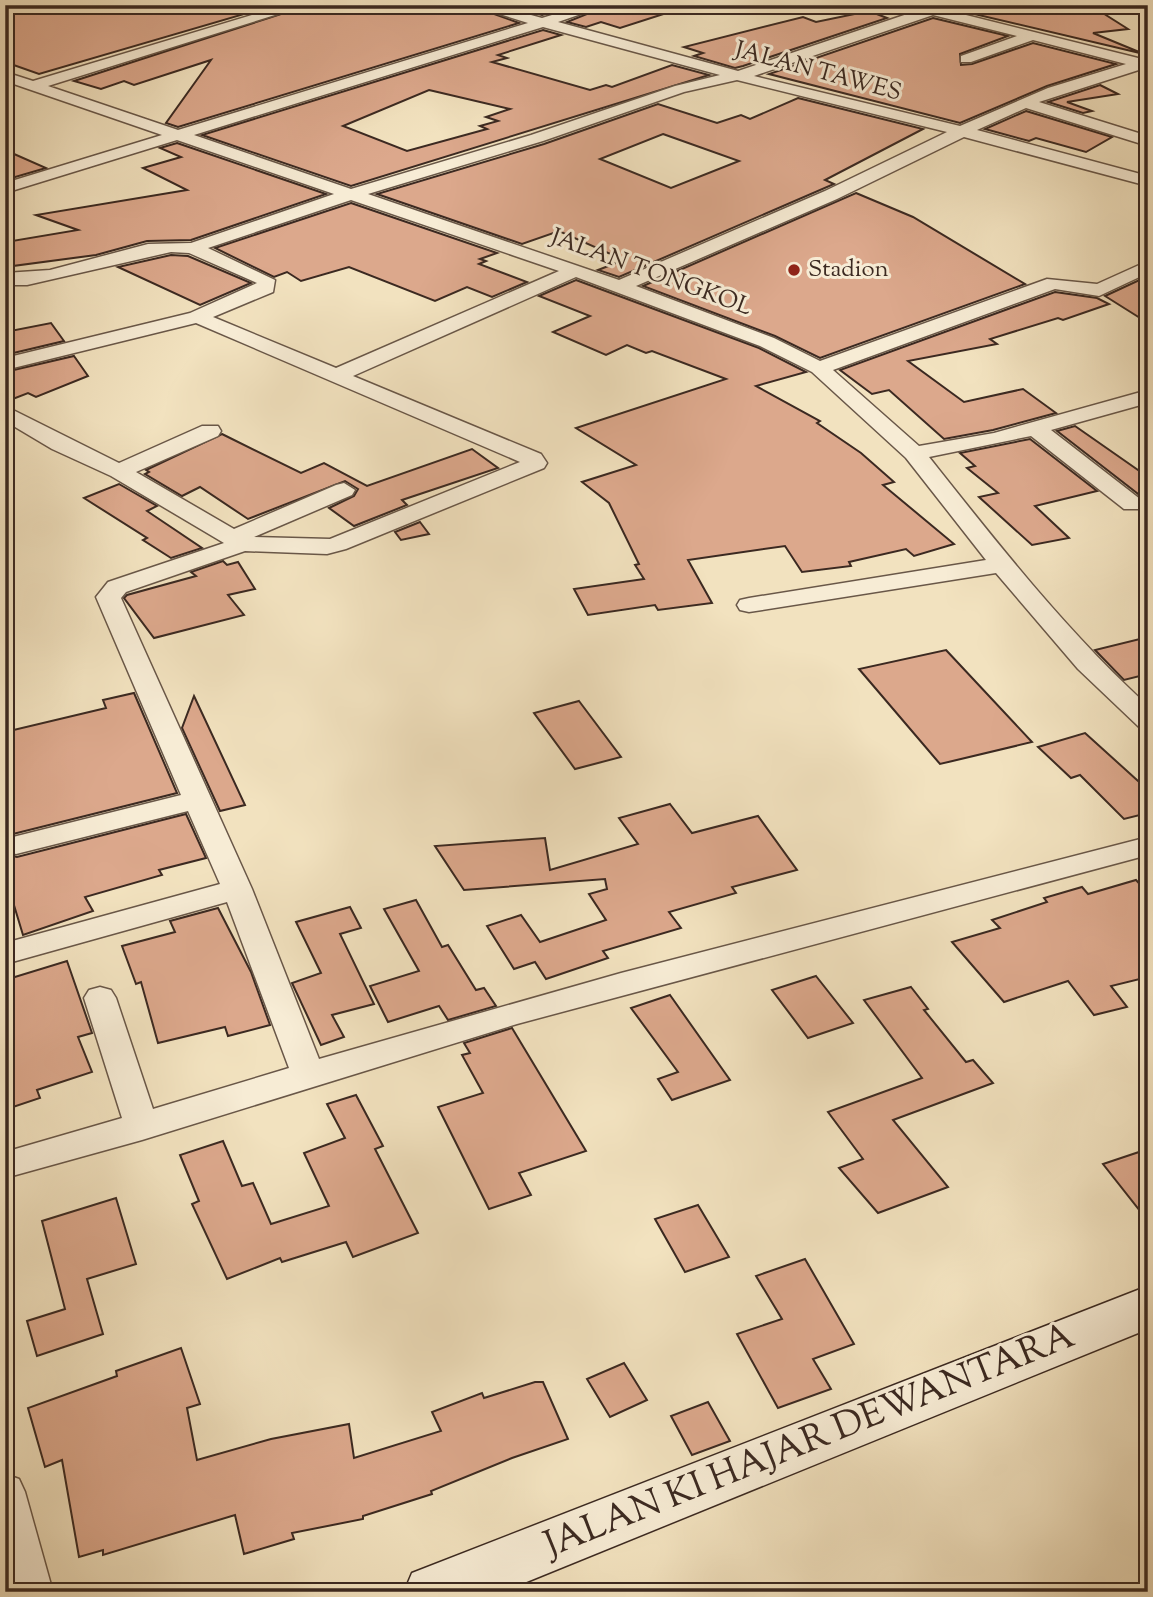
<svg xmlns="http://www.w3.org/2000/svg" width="1153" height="1597" font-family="'Sorts Mill Goudy',serif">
<rect width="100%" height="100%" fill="#f2e2bf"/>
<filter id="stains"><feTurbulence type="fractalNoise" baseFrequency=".00286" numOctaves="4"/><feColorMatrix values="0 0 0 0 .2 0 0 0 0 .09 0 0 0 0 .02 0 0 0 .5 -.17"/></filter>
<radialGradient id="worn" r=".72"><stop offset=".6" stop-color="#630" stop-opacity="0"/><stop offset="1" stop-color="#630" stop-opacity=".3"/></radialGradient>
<g fill="#dca88c" stroke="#3b2921" stroke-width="2" fill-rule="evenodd">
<path d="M5,5H275L39,74L5,62Z"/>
<path d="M309,5H469L519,23L178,127L166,123L211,60L134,85L124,81L101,89L74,81Z"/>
<path d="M505,5H575L542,15Z"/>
<path d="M609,5H676V10L620,28L601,22L586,27L567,22Z"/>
<path d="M958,5H1090L1128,29L1093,33L1144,54L953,9Z"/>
<path d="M869,11L887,18L743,66L735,68L694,56L703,53L684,47L803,17L816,22Z"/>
<path d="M933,18L1008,36L960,54L961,65L972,64L1033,43L1116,64L1047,86L960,123L769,74Z"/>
<path d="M543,30L561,35L498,55L507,58L492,62L590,90L606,85L612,87L672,65L709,75L351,186L202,135ZM429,90L510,109L486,117L498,121L480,126L487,129L407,151L343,126Z"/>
<path d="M1100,85L1118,94L1067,102L1092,111L1083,113L1048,102Z"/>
<path d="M798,98L923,129L825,180L834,184L619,277L598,270L624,260L559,231L522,244L377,194L544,144L658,104L717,123L741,115L750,119ZM663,134L739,161L671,188L600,159Z"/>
<path d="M1026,111L1112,137L1086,152L1036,138L1029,141L985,129Z"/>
<path d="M177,143L326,194L191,240L147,241L96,255L5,267L6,242L78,230L36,215L187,190L143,168L181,157L160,148Z"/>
<path d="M5,150L46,168L5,180Z"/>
<path d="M856,193L913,217L1025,284L820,358L775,336L643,286Z"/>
<path d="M351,203L497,253L480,259L486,261L479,264L527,282L492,297L467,287L435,301L349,267L301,281L287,272L274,277L215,248Z"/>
<path d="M171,255L188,256L251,283L200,305L118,267Z"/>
<path d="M1148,276V323L1105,296Z"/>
<path d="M576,280L759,348L806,372L756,386L820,421L817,423L861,453L894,482L883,485L954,544L914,556L906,549L849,562L851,566L802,572L785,546L688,560L712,603L658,610L655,605L588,615L574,589L644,579L635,565L639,564L609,503L582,482L636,465L576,428L726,379L652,351L646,353L627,345L606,355L553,332L590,316L539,296Z"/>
<path d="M1055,292L1097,298L1109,304L1063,320L1058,318L990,339L997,344L908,361L964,402L1023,389L1056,413L993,430L944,439L889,390L872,394L840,370Z"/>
<path d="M51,323L64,341L5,355V332Z"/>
<path d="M74,356L88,376L36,397L28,393L5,402V372Z"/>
<path d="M1075,426L1148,477V505L1142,497L1057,431Z"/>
<path d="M222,434L301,473L324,463L367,486L472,449L498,468L402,500L407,505L354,526L329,508L354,496L358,489L345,481L248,519L200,487L182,496L145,474L149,472L146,470Z"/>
<path d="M1030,439L1097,491L1035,506L1069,538L1032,545L979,497L998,493L967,468L975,466L960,453Z"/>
<path d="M119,484L157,506L147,511L202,548L171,558L143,540L147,538L84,498Z"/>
<path d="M420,522L429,534L401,540L395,532Z"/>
<path d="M223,561L227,565L238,562L255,589L228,595L244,615L154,638L124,598L127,595L196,576L191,572Z"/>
<path d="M1148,637V674L1124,680L1095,650Z"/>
<path d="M946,650L1032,742L940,764L859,669Z"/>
<path d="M134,693L177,793L5,836V732L106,708L103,700Z"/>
<path d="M194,696L245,805L220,811L182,728Z"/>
<path d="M579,701L621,757L575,769L534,713Z"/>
<path d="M1085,733L1148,790V813L1124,819L1080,775L1071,778L1038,747Z"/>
<path d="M670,804L692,833L758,816L797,870L732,887L736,893L669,912L681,928L603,951L608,958L546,979L535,962L514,969L487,926L521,915L540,942L606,920L589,894L607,889L605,879L464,890L435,846L545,838L550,870L638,844L619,818Z"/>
<path d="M186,814L206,858L159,870L162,875L85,897L93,911L23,935L13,902L5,904V854L17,857Z"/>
<path d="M1136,880L1148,893V977L1111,986L1127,1007L1094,1015L1068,981L1004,1002L952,942L1000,928L992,920L1047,902L1044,898L1082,887L1088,894Z"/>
<path d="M416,900L442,947L448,945L476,990L484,988L496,1006L448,1020L439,1006L388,1022L370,986L419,971L384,909Z"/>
<path d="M350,907L361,928L340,934L374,1004L332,1015L344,1037L321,1045L292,983L321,973L296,922Z"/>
<path d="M218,908L251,972L270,1025L228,1036L225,1027L158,1043L141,982L136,984L122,946L175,932L170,921Z"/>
<path d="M67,961L92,1033L78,1037L92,1072L37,1090L40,1098L10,1108L5,1093V980Z"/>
<path d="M816,976L853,1023L808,1038L772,990Z"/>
<path d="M911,987L928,1009L924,1010L966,1062L973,1060L993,1083L893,1120L948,1187L878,1213L839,1168L863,1159L828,1112L922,1078L864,1000Z"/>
<path d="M670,995L730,1080L672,1100L658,1079L678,1072L631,1008Z"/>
<path d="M512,1028L586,1151L519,1173L531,1195L489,1209L438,1107L483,1093L462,1055L470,1053L464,1043Z"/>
<path d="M356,1095L383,1146L375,1149L418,1233L353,1257L346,1242L282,1262L280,1258L227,1279L192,1204L199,1201L180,1155L223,1141L242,1186L253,1183L271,1224L329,1206L304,1153L345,1138L327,1104Z"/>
<path d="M1148,1149V1221L1103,1164Z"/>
<path d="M116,1198L136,1264L87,1279L103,1334L37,1356L27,1321L65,1309L42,1221Z"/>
<path d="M698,1205L729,1257L685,1272L655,1219Z"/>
<path d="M805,1259L854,1344L813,1359L831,1389L778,1408L737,1334L782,1319L756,1276Z"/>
<path d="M181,1348L200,1404L187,1408L197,1460L271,1439L349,1424L354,1458L441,1431L432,1412L482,1393L484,1398L535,1382H543L568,1439L512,1458L431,1491L432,1494L363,1516V1519L292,1533L294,1539L244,1554L235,1515L103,1555V1550L79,1557L62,1460L45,1467L28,1408L117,1376L116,1371Z"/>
<path d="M624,1363L647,1400L610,1417L587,1379Z"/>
<path d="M708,1402L730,1441L692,1455L671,1416Z"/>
</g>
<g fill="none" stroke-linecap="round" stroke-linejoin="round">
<defs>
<g id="street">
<path d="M285,5H307L48,86L178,130L528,23L471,5H494L542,18L585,5H607L558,22L738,71L934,5H955L946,10L1142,59L1148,58V67L1039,102L1148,136V146L1026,108L977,130L1148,176V186L964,137L837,199L636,286L774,338L820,361L1047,279L1097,284L1148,261V273L1099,296L1055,289L833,370L919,446L994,433L1148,390V403L1051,430L1140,499L1143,504L1140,509H1124L1031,436L929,457C998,544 1066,631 1148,706V729L1139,727L1078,669L996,573L749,612L740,610L737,605L740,600L749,598L986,560L906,458L812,372L760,346L576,277L353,376L541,454L547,463L544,468L346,549L327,554L245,551L126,592L121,598L252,889L319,1059L621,973L1148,837V855L517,1024L142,1140L5,1178V1152L122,1118L84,998L89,990L100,987L111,990L116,998L153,1109L289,1068L227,902L5,964V943L220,884L188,811L16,854L6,851L5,839L181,795L96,597L108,582L224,543L111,476L52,449L5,421V406L119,463L202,426H218L221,431L218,436L136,472L234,529L336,485L344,483L355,490L352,495L254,537L330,539L520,462L196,323L5,370V358L190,313L257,283L189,253L171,252L27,285H5V273L50,270L148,244L191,243L334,194L177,140L5,193V183L162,135L5,81V72L33,81ZM933,15L1017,36L961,56V62H971L1033,40L1126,64L1048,88L960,126L754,76ZM543,27L720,75L675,86L531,135L351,189L194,135ZM737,80L947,132L825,191L619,280L368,194L543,141L684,92ZM351,200L559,271L336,368L213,317L273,292L275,280L208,248Z"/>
<path d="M5,1474L19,1479L25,1492L53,1592H11L5,1571Z"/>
</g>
<path id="secondary" d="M1148,1286V1329L502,1592H404L412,1573Z"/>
</defs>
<use href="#street" stroke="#695748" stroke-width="3"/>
<use href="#secondary" stroke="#3b2921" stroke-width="3"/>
<use href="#street" fill="#f7ecd5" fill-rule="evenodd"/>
<use href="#secondary" fill="#f7ecd5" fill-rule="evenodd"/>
</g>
<circle fill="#8f2418" stroke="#f7ecd5" stroke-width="2.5" cx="794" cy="270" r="7"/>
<g text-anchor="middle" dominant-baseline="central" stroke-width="6" stroke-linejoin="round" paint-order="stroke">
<g font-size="24" fill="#3b2921" stroke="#f7ecd5">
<text transform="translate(818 72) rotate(15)">JALAN TAWES</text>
<text transform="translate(651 273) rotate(20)">JALAN TONGKOL</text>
</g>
<g font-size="24" fill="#3b2921" stroke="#f7ecd5" text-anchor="start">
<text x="808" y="270">Stadion</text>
</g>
<g font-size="37" fill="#3b2921" stroke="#f7ecd5">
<text transform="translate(810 1442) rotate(-22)">JALAN KI HAJAR DEWANTARA</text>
</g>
</g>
<rect width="1153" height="1597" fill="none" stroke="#f2e2bf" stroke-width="28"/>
<rect x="7" y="7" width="1139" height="1583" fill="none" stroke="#3b2921" stroke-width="3.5"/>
<rect x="14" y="14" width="1125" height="1569" fill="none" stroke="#3b2921" stroke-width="2"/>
<rect width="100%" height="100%" filter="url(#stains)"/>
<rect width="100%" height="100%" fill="url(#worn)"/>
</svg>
